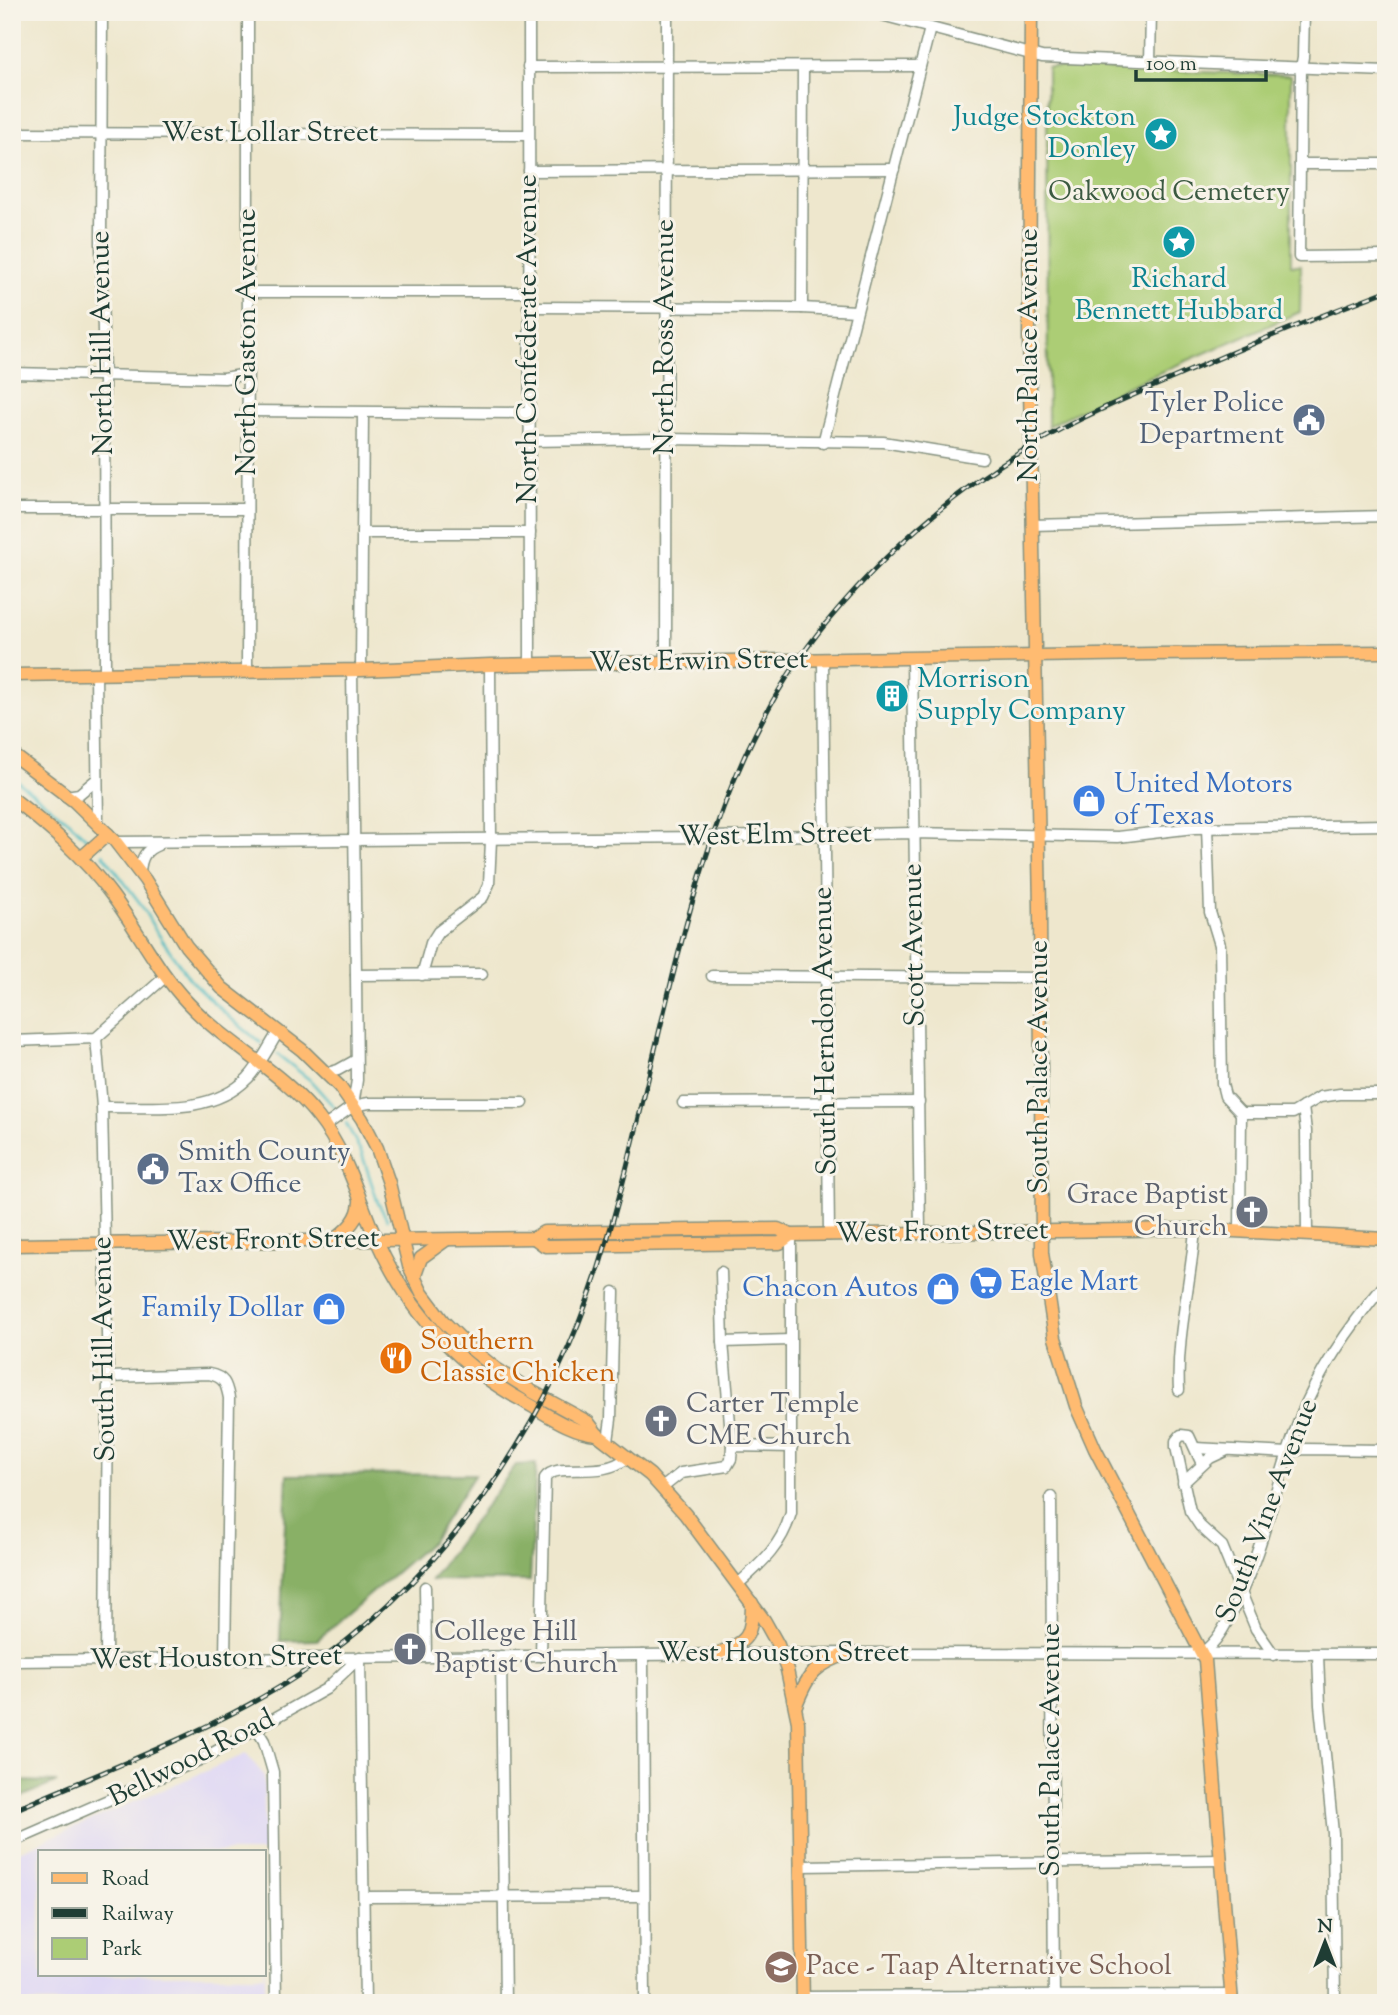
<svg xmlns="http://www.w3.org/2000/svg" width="1398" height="2015" font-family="'Sorts Mill Goudy',serif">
<rect width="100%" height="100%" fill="#f7f3e8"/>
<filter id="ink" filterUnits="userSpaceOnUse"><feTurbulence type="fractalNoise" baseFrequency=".0143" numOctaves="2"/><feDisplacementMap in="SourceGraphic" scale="14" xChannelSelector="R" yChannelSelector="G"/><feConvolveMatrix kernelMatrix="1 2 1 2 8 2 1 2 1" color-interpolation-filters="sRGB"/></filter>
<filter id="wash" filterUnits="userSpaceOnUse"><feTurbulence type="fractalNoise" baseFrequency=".00686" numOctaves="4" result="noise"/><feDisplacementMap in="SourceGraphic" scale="28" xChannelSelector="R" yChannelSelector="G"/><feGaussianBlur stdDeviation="1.57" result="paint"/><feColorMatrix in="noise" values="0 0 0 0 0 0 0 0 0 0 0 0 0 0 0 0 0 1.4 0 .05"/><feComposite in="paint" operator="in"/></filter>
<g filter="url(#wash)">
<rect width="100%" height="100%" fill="#eee7cd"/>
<path fill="#ddd5f6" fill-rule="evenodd" d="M246,1754L264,1775L265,2003H12V1854ZM40,1852H264V1975H40Z"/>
<path fill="#accd75" stroke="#668554" stroke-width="2" d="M1047,67L1291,75V265H1301L1300,312L1133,384L1048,426Z"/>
<g fill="#89b066" stroke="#54764d" stroke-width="2">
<path d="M536,1464L530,1581L431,1580L516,1465Z"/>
<path d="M475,1474L432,1541L317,1640L280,1641L287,1475Z"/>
<path d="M12,1781L57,1782L12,1801Z"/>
</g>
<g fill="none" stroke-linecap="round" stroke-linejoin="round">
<g stroke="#4cbbc2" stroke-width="2.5">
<path d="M12,777L69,821L87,839"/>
<path d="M103,854L140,903L154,928L191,981L229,1017L261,1043"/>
<path d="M277,1054L310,1080L335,1108"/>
<path d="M346,1123L362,1154L378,1203L387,1219"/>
</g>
</g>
</g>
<g filter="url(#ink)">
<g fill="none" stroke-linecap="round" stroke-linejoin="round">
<defs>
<g id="minor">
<path d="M102,12L101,244L104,374L105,673"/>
<path d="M529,12L530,665"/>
<path d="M870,12L1042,57L1386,71"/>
<path d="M1304,12L1303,57L1301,68L1299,257L1386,256"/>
<path d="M1150,62L1151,12"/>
<path d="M528,67L920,66"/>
<path d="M12,133L528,135"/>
<path d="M1300,164H1385"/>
<path d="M529,171L894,169"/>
<path d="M250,292H528"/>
<path d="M528,307L802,308L856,311"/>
<path d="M802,308L803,67"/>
<path d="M12,373L224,378L247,374"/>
<path d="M246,411L529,413"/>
<path d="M530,441L666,439L883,442L982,458"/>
<path d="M823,443L930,28"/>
<path d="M12,509H247"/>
<path d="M1032,525L1386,516"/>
<path d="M362,533H530"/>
<path d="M912,658L920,1233"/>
<path d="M823,659L829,1235"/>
<path d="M666,663L667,12"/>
<path d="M352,670L356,975L357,1080L353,1106"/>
<path d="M361,670L363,413"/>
<path d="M247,671C247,451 249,232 248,12"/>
<path d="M96,674L98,823"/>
<path d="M66,796L79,794L97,779"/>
<path d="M1207,827L1210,912L1220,945L1222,1084L1225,1096L1241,1113"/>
<path d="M116,842L711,837L913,833L1118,837L1194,828L1386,825"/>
<path d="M140,872C141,858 145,850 158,845"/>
<path d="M356,975L482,974"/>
<path d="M422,975L431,943L438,932L483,897L489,884L491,840L490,665"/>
<path d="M712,976L1040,978"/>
<path d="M96,1038L102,1107L108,1377L106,1660"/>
<path d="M12,1041L96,1038L165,977"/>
<path d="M327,1073L338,1070L356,1060"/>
<path d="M683,1103L919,1102"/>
<path d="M102,1107C151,1106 211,1116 248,1078C260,1065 269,1047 278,1032"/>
<path d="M1303,1107L1306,1131L1307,1234"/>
<path d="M1241,1113H1293L1320,1097L1340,1094H1386"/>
<path d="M325,1126L353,1106L369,1103H523"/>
<path d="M1240,1230L1241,1113"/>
<path d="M721,1272L723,1342L732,1446"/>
<path d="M723,1342L790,1340"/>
<path d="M108,1377L209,1374C224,1377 226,1383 229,1398L225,1659"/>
<path d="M1179,1390C1176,1336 1191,1283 1195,1229"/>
<path d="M608,1441L611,1419L614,1292"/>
<path d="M1196,1448L1288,1453L1303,1449L1386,1450"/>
<path d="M1202,1464L1189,1436L1181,1435L1176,1441V1447L1190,1511L1200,1526L1222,1546L1256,1629L1274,1655"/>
<path d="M1183,1483L1210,1458L1225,1451"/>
<path d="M662,1488L681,1473L727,1466L731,1459L732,1446L792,1447"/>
<path d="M1051,1497L1054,2003"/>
<path d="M738,1584C763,1562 782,1545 791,1513V1235"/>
<path d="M425,1587L426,1657"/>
<path d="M1202,1653C1219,1640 1226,1624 1235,1606C1265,1546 1276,1480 1300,1418C1319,1370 1353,1322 1386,1283"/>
<path d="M643,1655L645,2003"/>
<path d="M1318,1655L1320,1705L1333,1833L1335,2003"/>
<path d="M501,1656L505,2003"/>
<path d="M541,1656L545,1478C558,1460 601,1481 628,1457"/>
<path d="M360,1657L365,2003"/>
<path d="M12,1661L849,1653L1386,1654"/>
<path d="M256,1728L264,1741L273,1772L276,2003"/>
<path d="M12,1842L204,1758L326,1689L360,1657"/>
<path d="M802,1866L1221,1860"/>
<path d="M364,1897L644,1896"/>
<path d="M804,1997L1232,1995"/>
</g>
<g id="major">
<path d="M1031,12L1029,336L1040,908L1042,1253L1055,1338L1076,1406L1095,1449L1205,1660L1232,2003"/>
<path d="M12,675L361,670L490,665L1151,654L1386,652"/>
<path d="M12,754L74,801L115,841L145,880L186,946L222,988L302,1050L339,1086L362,1119L377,1148L389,1183L409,1266L422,1293L443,1321L469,1347L495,1368L533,1392L588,1422L597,1434L650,1475L685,1514L764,1620L778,1645L787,1670L798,1722L803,2003"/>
<path d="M12,798C49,827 83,856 111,894C138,930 156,969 187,1002C227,1045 282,1071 318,1117C344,1149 356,1190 371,1227C402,1303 452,1363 525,1402C548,1415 571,1432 597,1434"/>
<path d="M82,857L108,834"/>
<path d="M534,1238L545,1246L780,1243L791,1235"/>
<path d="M334,1240C347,1229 359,1220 360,1202"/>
<path d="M12,1245L534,1238L544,1232L778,1229L791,1235L1195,1229L1386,1239"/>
<path d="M414,1278L421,1258L446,1240"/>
<path d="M716,1654C748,1642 752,1637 752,1603"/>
<path d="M796,1705C809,1672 815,1665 849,1653"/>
</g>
</defs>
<use href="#minor" stroke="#869280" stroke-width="13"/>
<use href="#major" stroke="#869280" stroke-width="15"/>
<use href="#minor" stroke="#fff" stroke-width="10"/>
<use href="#major" stroke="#ffbb71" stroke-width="12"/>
<defs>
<path id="rail" d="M12,1811C106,1770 214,1730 299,1675C444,1580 546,1430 599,1267C625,1184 643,1098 664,1012C697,875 735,733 827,622C885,552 956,490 1034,444C1078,418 1126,398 1173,378C1243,347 1314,318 1386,291"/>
</defs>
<use href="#rail" stroke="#1f3d34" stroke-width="5"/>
<use href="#rail" stroke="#f7f3e8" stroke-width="2.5" stroke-dasharray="8" stroke-linecap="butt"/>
</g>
</g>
<defs>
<symbol id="sight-disc" viewBox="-11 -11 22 22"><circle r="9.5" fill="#0f9aa8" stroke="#f7f3e8"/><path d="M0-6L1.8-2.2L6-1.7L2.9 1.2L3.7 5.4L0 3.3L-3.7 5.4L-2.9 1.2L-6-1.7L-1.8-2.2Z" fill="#fff"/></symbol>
<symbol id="civic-disc" viewBox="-11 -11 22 22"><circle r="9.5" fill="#5c6f8a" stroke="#f7f3e8"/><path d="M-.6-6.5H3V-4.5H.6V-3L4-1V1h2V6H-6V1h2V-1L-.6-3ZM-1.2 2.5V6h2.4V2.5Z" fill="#fff"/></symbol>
<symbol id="building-disc" viewBox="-11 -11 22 22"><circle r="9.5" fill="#0f9aa8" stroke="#f7f3e8"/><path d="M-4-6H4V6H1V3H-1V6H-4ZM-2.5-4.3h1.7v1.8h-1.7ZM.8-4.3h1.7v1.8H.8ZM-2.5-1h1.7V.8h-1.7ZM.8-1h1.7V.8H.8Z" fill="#fff"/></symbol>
<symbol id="shop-disc" viewBox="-11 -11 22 22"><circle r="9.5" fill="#3f7fe0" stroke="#f7f3e8"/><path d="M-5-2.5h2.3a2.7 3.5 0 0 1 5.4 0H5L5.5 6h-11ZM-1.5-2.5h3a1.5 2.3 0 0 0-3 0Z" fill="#fff"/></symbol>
<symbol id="church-disc" viewBox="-11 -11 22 22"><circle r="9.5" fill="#6b7280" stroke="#f7f3e8"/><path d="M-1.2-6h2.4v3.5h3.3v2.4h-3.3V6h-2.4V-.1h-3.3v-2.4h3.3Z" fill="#fff"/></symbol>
<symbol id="supermarket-disc" viewBox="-11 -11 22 22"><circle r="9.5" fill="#3f7fe0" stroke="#f7f3e8"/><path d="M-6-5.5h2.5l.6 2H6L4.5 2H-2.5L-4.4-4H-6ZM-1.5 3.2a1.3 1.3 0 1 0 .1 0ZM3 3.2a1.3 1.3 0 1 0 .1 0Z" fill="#fff"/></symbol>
<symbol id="restaurant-disc" viewBox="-11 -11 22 22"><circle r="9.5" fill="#e8710a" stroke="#f7f3e8"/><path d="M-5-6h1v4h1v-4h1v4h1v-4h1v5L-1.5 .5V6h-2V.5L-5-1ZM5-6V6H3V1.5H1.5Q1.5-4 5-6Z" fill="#fff"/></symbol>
<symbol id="school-disc" viewBox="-11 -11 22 22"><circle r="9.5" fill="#8d6e63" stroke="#f7f3e8"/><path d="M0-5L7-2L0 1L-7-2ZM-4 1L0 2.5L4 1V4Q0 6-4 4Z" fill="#fff"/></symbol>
</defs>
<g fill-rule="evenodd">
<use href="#sight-disc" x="1142" y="115" width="38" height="38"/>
<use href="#sight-disc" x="1160" y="223" width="38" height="38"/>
<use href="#civic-disc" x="1290" y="401" width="38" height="38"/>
<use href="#building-disc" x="873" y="677" width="38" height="38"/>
<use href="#shop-disc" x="1070" y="782" width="38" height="38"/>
<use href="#civic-disc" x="134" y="1150" width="38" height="38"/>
<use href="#church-disc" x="1233" y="1193" width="38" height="38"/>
<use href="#supermarket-disc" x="967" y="1264" width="38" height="38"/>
<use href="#shop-disc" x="924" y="1270" width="38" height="38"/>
<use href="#shop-disc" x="310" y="1290" width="38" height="38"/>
<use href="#restaurant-disc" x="377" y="1339" width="38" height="38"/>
<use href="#church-disc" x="642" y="1402" width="38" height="38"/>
<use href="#church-disc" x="391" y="1630" width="38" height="38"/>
<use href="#school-disc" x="762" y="1948" width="38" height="38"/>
</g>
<g text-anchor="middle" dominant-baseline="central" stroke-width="6" stroke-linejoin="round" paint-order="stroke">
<g font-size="28" fill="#0d838f" stroke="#f7f3e8" text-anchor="end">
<text x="1136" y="118">Judge Stockton<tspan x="1136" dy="32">Donley</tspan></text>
<text x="1179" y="280" text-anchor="middle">Richard<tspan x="1179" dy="32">Bennett Hubbard</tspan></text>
<text x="917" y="680" text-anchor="start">Morrison<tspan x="917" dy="32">Supply Company</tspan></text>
</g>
<g font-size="28" fill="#1f3d34" stroke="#f7f3e8">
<text x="270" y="134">West Lollar Street</text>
<text transform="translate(666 337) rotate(-90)">North Ross Avenue</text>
<text transform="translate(529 339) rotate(-90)">North Confederate Avenue</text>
<text transform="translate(248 342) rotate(-90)">North Gaston Avenue</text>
<text transform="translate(103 343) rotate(-91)">North Hill Avenue</text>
<text transform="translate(1030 355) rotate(-90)">North Palace Avenue</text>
<text transform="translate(699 662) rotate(-1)">West Erwin Street</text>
<text transform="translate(775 836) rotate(-1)">West Elm Street</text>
<text transform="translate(915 945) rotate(-91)">Scott Avenue</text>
<text transform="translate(826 1031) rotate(-91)">South Herndon Avenue</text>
<text transform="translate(1040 1067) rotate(-90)">South Palace Avenue</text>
<text transform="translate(942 1233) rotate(-1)">West Front Street</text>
<text transform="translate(273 1241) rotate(-1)">West Front Street</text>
<text transform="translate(105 1349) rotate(-91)">South Hill Avenue</text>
<text transform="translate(1268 1511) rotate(-69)">South Vine Avenue</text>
<text x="783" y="1654">West Houston Street</text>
<text transform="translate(216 1659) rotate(-1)">West Houston Street</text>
<text transform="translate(1052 1750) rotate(-90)">South Palace Avenue</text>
<text transform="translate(192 1759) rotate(-27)">Bellwood Road</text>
</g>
<g font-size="28" fill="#3b5a41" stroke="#f7f3e8">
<text x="1169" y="193">Oakwood Cemetery</text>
</g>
<g font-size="28" fill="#4e5e75" stroke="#f7f3e8" text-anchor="end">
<text x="1284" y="404">Tyler Police<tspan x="1284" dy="32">Department</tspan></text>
<text x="178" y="1153" text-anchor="start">Smith County<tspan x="178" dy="32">Tax Office</tspan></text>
</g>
<g font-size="28" fill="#366cbe" stroke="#f7f3e8" text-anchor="start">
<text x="1114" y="785">United Motors<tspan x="1114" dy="32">of Texas</tspan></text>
<text x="1010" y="1283">Eagle Mart</text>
<text x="918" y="1289" text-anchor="end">Chacon Autos</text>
<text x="304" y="1309" text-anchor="end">Family Dollar</text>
</g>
<g font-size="28" fill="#5b616d" stroke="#f7f3e8" text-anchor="start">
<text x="1228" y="1196" text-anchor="end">Grace Baptist<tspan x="1228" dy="32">Church</tspan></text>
<text x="686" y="1405">Carter Temple<tspan x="686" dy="32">CME Church</tspan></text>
<text x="434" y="1633">College Hill<tspan x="434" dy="32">Baptist Church</tspan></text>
</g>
<g font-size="28" fill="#c56008" stroke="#f7f3e8" text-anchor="start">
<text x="420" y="1342">Southern<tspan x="420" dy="32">Classic Chicken</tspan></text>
</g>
<g font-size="28" fill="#785e54" stroke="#f7f3e8" text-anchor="start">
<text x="806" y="1967">Pace - Taap Alternative School</text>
</g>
</g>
<rect width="1398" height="2015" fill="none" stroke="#f7f3e8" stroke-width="42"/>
<rect x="38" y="1850" width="228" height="126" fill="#f7f3e8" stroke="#a1aaa0" stroke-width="2"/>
<rect x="52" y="1873" width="35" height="10" fill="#ffbb71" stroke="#a1aaa0" stroke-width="2"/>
<text x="102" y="1885" font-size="21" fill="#1f3d34">Road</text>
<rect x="52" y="1908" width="35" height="10" fill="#1f3d34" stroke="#a1aaa0" stroke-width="2"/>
<text x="102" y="1920" font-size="21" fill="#1f3d34">Railway</text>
<rect x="52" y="1938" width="35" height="21" fill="#accd75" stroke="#a1aaa0" stroke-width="2"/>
<text x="102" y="1955" font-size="21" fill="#1f3d34">Park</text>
<g transform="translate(1325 1942)" stroke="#f7f3e8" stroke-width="5" paint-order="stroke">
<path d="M0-5L12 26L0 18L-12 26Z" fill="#1f3d34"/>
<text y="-10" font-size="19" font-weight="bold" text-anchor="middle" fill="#1f3d34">N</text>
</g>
<path d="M1136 70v10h130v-10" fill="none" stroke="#1f3d34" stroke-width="3.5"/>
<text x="1146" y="70" font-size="21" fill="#1f3d34" stroke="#f7f3e8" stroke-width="5" paint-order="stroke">100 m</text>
</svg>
